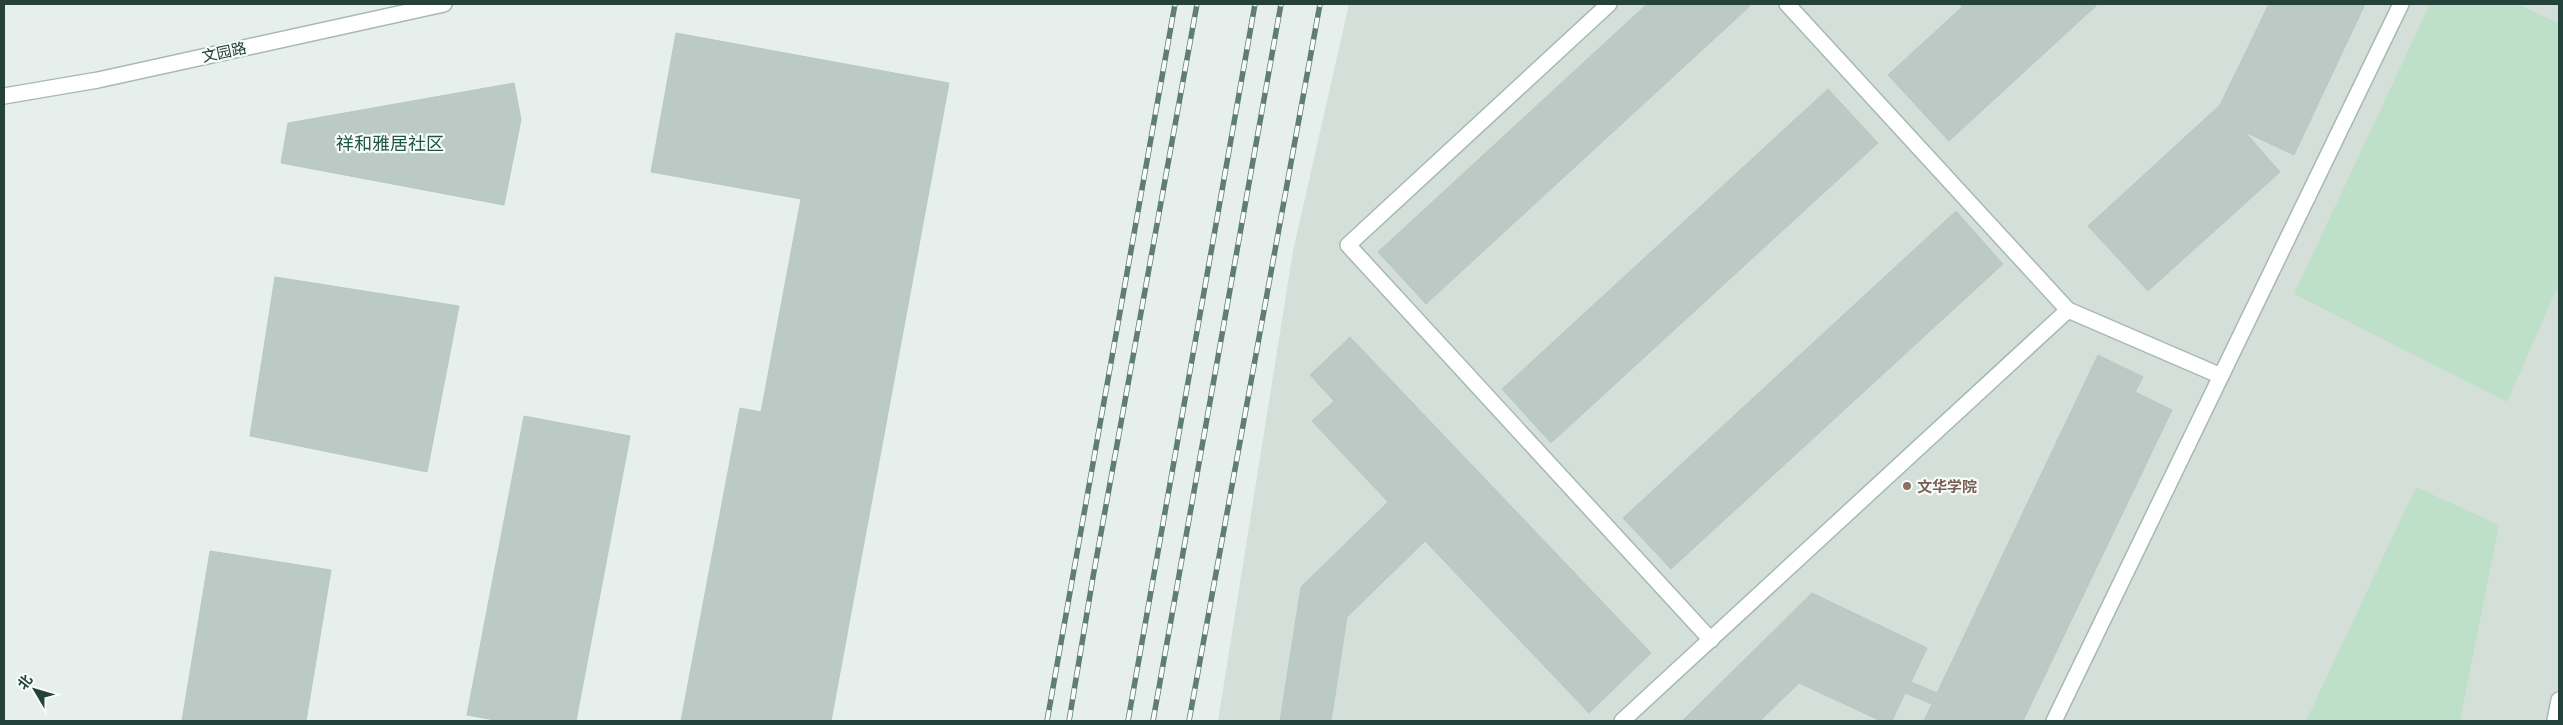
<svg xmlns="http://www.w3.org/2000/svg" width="2563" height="725" font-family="Mulish,'Noto Sans SC',sans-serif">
<rect width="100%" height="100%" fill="#e6efeb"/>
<path fill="#d4dfda" d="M1349,4H2559V721H1218L1293,251Z"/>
<g fill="#bfe0c8">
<path d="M2430,4H2518L2559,24V284L2507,402L2294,294Z"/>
<path d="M2416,487L2499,525L2460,721H2306Z"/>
</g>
<g fill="#bbcac4" stroke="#b8c9c2">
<path d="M1647,4H1747L1750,6L1426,304L1378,252Z"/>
<path d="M1959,4H2098L1949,141L1888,75L1962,7Z"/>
<path d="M2269,4H2365L2294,155L2245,132L2280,172L2148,291L2088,226L2220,105Z"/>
<path d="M676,33L949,83L831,721H681L740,408L761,412L801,199L651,172Z"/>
<path d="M514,83L521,120L504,205L281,163L288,123Z"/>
<path d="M1828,89L1878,143L1551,443L1502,389Z"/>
<path d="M1956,211L2003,264L1671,569L1623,518Z"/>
<path d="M275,277L459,306L427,472L250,436Z"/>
<path d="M1350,337L1651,653L1589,713L1425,541L1347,617L1331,721H1280L1301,587L1388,502L1312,421L1334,401L1310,375Z"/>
<path d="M2098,355L2143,377L2135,392L2172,410L2023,721H1924L1932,704L1905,693L1892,721H1881L1799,683L1760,721H1682L1812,593L1927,648L1911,682L1937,693Z"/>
<path d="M524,416L630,436L576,721H500L467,715Z"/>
<path d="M210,551L331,570L306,721H182Z"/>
</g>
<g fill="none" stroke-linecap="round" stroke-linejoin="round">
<defs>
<g id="minor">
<path d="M1609,4L1348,245L1711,640"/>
<path d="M1787,4L2068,310"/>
<path d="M4,96L98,80L444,4"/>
<path d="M1622,721L2068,310L2221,376"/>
<path d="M2054,721L2401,4"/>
<path d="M2555,721L2559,700"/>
</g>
</defs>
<use href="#minor" stroke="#a8b8b2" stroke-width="18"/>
<use href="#minor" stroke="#fff" stroke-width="15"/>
<defs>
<g id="rail">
<path d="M1047,721L1175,4"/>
<path d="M1069,721L1093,577L1197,4"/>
<path d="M1128,721L1255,4"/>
<path d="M1153,721L1281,4"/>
<path d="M1189,721L1320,4"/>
</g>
</defs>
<use href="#rail" stroke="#5f7d75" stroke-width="5.5"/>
<use href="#rail" stroke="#f7fbf9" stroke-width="4" stroke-dasharray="11" stroke-linecap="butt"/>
</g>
<circle fill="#8d6e63" stroke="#f7fbf9" stroke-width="2" cx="1907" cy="486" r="5"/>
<g text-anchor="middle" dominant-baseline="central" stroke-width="4.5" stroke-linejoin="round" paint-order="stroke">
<g font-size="15" fill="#24423a" stroke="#f7fbf9">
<text transform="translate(224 52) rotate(-12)">文园路</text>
</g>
<g font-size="15" font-weight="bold" fill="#785e54" stroke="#f7fbf9" text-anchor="start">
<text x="1917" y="486">文华学院</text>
</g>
<g font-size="18" fill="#1f5548" stroke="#f7fbf9">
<text x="390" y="143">祥和雅居社区</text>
</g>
</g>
<rect width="2563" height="725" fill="none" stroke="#24423a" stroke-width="10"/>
<g transform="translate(35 690) rotate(308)" stroke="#f7fbf9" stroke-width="4" paint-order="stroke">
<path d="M0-4L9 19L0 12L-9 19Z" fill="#24423a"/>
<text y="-8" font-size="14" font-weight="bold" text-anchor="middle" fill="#24423a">北</text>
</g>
</svg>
